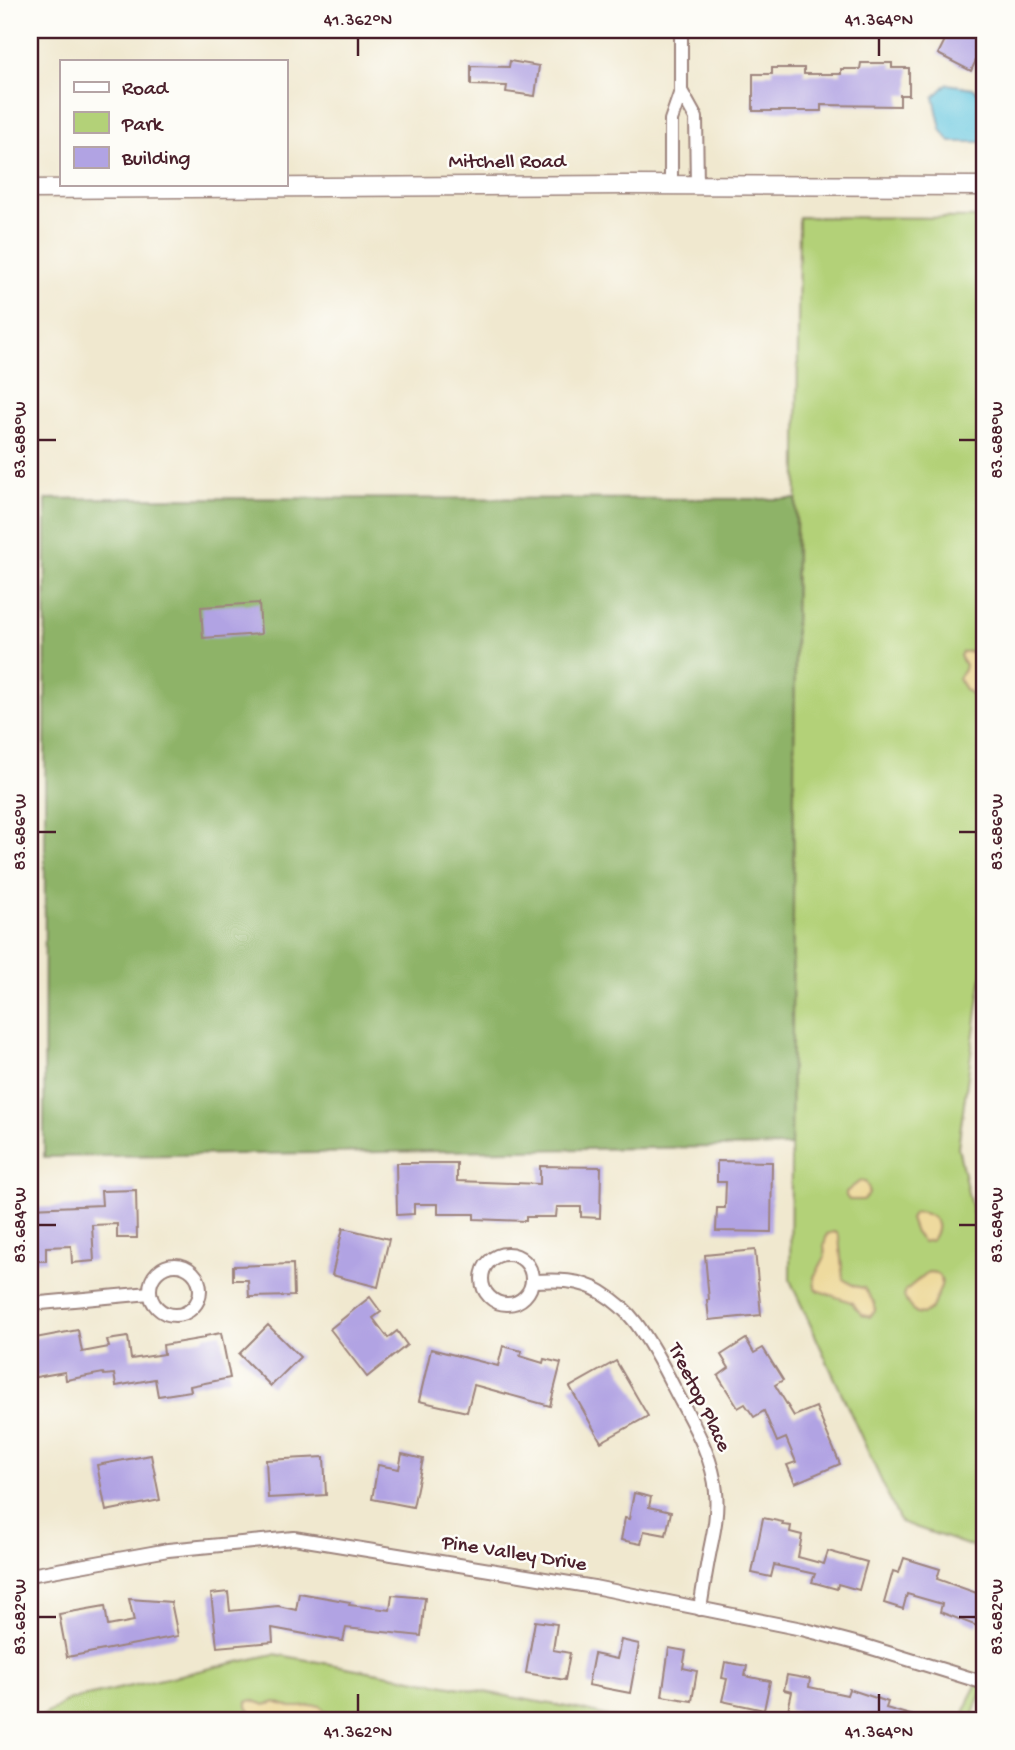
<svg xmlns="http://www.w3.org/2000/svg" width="1015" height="1750" font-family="'Gochi Hand',sans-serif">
<rect width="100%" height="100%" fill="#fdfcf7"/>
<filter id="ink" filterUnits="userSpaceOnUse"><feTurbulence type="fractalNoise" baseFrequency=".0143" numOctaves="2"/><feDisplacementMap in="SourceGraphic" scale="14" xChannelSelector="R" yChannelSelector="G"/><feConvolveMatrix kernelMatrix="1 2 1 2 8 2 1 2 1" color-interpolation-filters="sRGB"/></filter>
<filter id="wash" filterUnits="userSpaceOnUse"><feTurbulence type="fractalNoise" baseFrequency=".00686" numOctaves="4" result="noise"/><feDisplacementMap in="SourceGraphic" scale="28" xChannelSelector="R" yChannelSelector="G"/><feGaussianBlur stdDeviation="1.57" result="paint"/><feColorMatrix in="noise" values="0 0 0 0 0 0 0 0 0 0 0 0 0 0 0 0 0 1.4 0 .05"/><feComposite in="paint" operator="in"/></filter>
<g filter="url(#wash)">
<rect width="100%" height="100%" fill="#f0e8cf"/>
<g fill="#b3d178" stroke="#7e7852" stroke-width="2">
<path d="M799,217L985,218V954L958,1147L985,1270V1551L900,1522L790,1280Z"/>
<path d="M274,1654L578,1709L624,1720H36L69,1700Z"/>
<path d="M985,1668V1685L978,1700L971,1720H962L969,1699Z"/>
</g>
<path fill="#8eb368" stroke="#6c694a" stroke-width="2" d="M106,498L796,499L791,1146L44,1157L46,499Z"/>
<g fill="#eeda9e" stroke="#9c7c64" stroke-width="2">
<path d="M980,629H985V694L974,696L965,689L958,678L964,670L965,665L960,656L962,652L978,651L980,648L975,638L976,633Z"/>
<path d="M860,1181L865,1182C870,1189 872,1194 863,1200H849L846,1196V1192Z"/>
<path d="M920,1212C936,1216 943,1225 932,1240L923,1242L915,1233L910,1219L913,1213Z"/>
<path d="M833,1232L837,1233L839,1237L843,1279L854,1286L864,1288L875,1304V1311L870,1317L862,1315L851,1302L819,1291L815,1287L814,1277L825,1257L824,1245L827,1234Z"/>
<path d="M928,1272C946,1272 943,1284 937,1296C934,1301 934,1307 929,1311C917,1320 907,1305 904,1296L906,1290Z"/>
<path d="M252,1700L265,1705L275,1702L291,1707H302L315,1705L320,1706L328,1714L335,1715L342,1720H256L247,1707V1702Z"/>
</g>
<path fill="#62c6e0" stroke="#567286" stroke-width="2" d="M947,84L973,88L985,99V142H950L941,129L934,97Z"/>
<g id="blocks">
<g fill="#b1a3e3">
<path d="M950,30H985V41L971,71L938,54Z"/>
<path d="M510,61L539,66L535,96L506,92L507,86L471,85V66L509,67Z"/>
<path d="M861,63H892V68H909V95H900V106L821,105V111H753V74H772V68H804V74H841V69H860Z"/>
<path d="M259,603L261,634L203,638L201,607Z"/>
<path d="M717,1161L772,1162L771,1232L716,1231L717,1208H725L726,1182H717Z"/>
<path d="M396,1163H457V1181L540,1184V1166L601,1167L600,1218L581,1217V1207H557L556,1217H526V1221L474,1219V1214H438V1204H414V1214L397,1215Z"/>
<path d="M136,1190L137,1238H117V1224L92,1225L94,1261L72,1263L71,1246L46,1247V1261H30V1208L102,1205L101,1191Z"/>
<path d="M343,1228L389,1239L378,1287L332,1275Z"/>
<path d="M755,1250L761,1315L709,1320L707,1300H709L705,1255Z"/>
<path d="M293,1264L294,1296L249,1297L248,1280H233V1266Z"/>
<path d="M370,1297L381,1312L373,1318L388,1338L397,1331L407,1345L367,1377L330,1329Z"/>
<path d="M268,1325L300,1357L271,1386L239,1354Z"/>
<path d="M78,1330L82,1352L109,1347L107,1340L128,1337L131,1359L164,1354L163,1345L205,1338V1336L221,1333L230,1378L190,1386L191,1391L158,1396L155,1379L116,1386L114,1374L104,1375L103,1373L66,1380L65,1372L30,1378V1339Z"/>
<path d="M746,1339L754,1353L763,1348L783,1380L775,1385L794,1416L816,1407L840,1464L795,1483L787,1465L796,1462L786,1438L777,1442L764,1411L754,1417L745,1404L738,1408L718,1376L729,1368L721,1355Z"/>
<path d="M503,1346L522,1351L520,1356L543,1363L544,1359L561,1363L550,1406L474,1385L467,1412L419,1401L431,1349L498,1366Z"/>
<path d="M616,1361L648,1416L601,1442L570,1387Z"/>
<path d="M402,1454L423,1459L413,1507L372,1499L378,1465L399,1469Z"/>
<path d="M151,1455L160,1500L106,1511L97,1465Z"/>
<path d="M324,1457L326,1495L268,1498L266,1460Z"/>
<path d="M634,1493L651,1497L649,1507L671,1512L666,1535L644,1531L641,1544L621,1540L625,1518L629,1519Z"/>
<path d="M763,1518L783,1522L782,1525L791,1526L790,1532L802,1535L798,1557L824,1564L828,1551L867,1562L859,1590L838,1584L837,1589L812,1582L815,1574L774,1565L771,1577L752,1573Z"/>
<path d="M904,1558L940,1569L937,1579L985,1596V1603L977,1626L940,1612L942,1604L907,1594L903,1609L884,1603L893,1571L899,1573Z"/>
<path d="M228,1592L230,1611L278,1606L296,1610L299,1593L350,1602L349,1605L390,1610L392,1595L425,1598L421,1636L346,1628L343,1641L272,1628L273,1642L217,1647L211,1594Z"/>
<path d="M129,1599L171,1602L178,1636L67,1657L59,1614L105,1606L108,1626L134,1621Z"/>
<path d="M535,1621L557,1624L553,1650L570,1653L565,1680L526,1673Z"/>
<path d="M621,1640L639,1644L630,1693L588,1685L594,1654L617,1659Z"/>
<path d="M669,1648L686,1651L683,1668L697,1671L692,1701L662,1696Z"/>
<path d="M725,1662L747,1666L745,1676L770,1681L764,1710L722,1701L727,1679L722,1678Z"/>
<path d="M787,1675L810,1679L809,1687L847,1695L849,1689L888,1702L886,1708L917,1717L916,1720H838L788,1710L792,1692L784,1690Z"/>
</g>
</g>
</g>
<g filter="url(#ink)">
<use href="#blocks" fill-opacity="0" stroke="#9d847d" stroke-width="2"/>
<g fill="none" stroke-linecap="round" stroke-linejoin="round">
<defs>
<g id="street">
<path d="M681,30V91"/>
<path d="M671,185V120L681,91L696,118L697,185"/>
<circle cx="507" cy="1279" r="25"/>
<circle cx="175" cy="1290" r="25"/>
<path d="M533,1281C557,1280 579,1279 601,1292C614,1300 627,1311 636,1323C651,1343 663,1366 674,1388C691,1421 713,1455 716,1492C718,1512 714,1531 710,1550C706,1570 703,1589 700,1609"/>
<path d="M30,1304L150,1293"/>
<path d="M30,1575L168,1550L294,1538L594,1587L802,1629L859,1644L985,1683"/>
</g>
<path id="secondary" d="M30,189L624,185L985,186"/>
</defs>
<use href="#street" stroke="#9d847d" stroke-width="16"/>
<use href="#secondary" stroke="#9d847d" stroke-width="21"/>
<use href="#street" stroke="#fff" stroke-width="12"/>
<use href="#secondary" stroke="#fff" stroke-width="18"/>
</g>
</g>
<path fill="none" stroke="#4a1f2b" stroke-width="2.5" d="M358,38V56M879,38V56M38,440H56M959,440H976M38,832H56M959,832H976M38,1225H56M959,1225H976M38,1617H56M959,1617H976M358,1694V1712M879,1694V1712"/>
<g text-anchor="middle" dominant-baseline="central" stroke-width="5" stroke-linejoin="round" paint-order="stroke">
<g font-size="21" fill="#4a1f2b" stroke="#fdfcf7">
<text x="507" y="163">Mitchell Road</text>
<text transform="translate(698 1398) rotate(64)">Treetop Place</text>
<text transform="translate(514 1555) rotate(9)">Pine Valley Drive</text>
</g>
</g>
<rect width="1015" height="1750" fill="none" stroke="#fdfcf7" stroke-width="77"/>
<rect x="60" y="60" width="228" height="126" fill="#fdfcf7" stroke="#b5a4a5" stroke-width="2"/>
<rect x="74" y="82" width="35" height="10" fill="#ffffff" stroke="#b5a4a5" stroke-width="2"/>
<text x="122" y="94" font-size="21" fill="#4a1f2b">Road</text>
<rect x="74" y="112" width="35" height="21" fill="#b3d178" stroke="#b5a4a5" stroke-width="2"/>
<text x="122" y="130" font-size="21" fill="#4a1f2b">Park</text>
<rect x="74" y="147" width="35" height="21" fill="#b1a3e3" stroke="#b5a4a5" stroke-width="2"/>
<text x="122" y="164" font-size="21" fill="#4a1f2b">Building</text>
<rect x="38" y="38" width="938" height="1674" fill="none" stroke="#4a1f2b" stroke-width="2.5"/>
<g font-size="18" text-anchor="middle" fill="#4a1f2b">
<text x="358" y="25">41.362°N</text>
<text x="879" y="25">41.364°N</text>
<text transform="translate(19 440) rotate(-90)" y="6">83.688°W</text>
<text transform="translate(996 440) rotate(-90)" y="6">83.688°W</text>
<text transform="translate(996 832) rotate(-90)" y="6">83.686°W</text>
<text transform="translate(19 832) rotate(-90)" y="6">83.686°W</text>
<text transform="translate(19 1225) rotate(-90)" y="6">83.684°W</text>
<text transform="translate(996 1225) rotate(-90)" y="6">83.684°W</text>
<text transform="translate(19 1617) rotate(-90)" y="6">83.682°W</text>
<text transform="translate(996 1617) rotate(-90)" y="6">83.682°W</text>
<text x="358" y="1737">41.362°N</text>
<text x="879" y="1737">41.364°N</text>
</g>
</svg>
